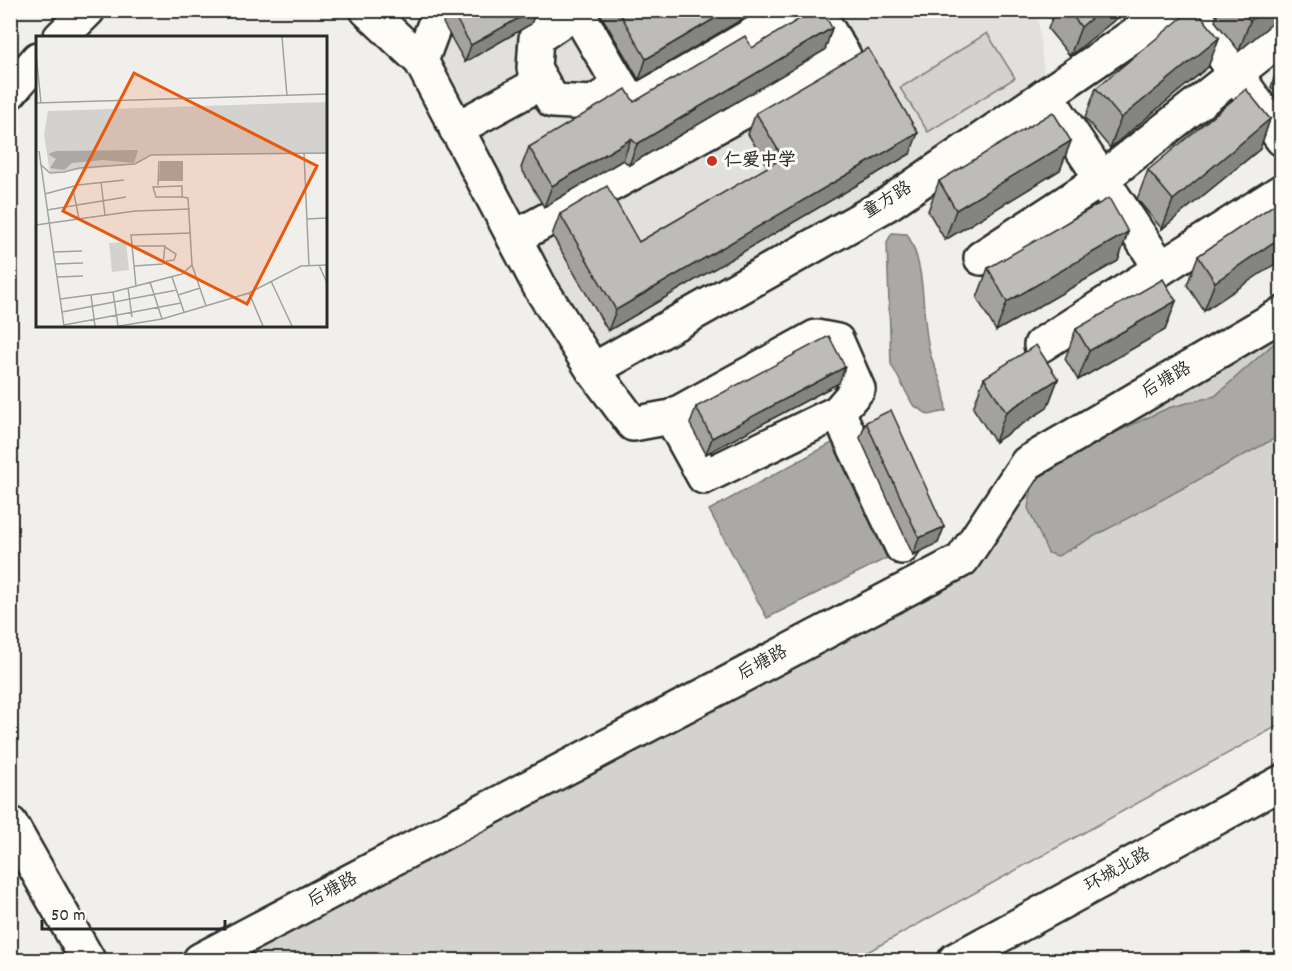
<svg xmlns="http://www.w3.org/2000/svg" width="1292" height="971" font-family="Dekko,'LXGW WenKai TC',sans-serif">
<rect width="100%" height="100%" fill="#f0efeb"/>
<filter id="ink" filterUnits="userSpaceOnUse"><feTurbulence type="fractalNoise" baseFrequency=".0167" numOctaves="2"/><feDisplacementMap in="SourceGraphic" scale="12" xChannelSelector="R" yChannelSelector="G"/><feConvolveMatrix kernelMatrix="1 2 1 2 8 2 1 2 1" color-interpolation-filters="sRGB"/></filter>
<g filter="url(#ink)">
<path fill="#e1e0dc" d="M440,11H1033L1038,17L1046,95L593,370L421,61Z"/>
<g fill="#d3d2cf" stroke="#7f7e7d" stroke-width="1.5">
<path d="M987,33L1015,78L928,132L900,88Z"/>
<path d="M1281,314V724L853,960H194L962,560L1027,463Z"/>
</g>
<g fill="#aaa9a7" stroke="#777775" stroke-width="1.5">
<path d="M892,233L907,234C928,270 920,313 930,353C937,376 945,384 946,411L929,415L913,405L891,364L887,242Z"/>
<path d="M1281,337V435L1058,556L1048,553L1028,508L1035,470L1168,408L1215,396Z"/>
<path d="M841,438L895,554L767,618L709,510Z"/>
</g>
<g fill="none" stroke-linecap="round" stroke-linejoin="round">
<defs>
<g id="minor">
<path d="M367,10L421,61L540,287L593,370L633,424L671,417L704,477L838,412L858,389L837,341L816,337L671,417"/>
<path d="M576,10L625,94L640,100L796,10"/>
<path d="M1191,10L1282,139"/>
<path d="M576,11L536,38L534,68L553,101L592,103L621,87"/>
<path d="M421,61L440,10"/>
<path d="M1046,95L1161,268"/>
<path d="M456,129L542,82"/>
<path d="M514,238L844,56L816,10"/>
<path d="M981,258L1102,179L1282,37"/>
<path d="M1041,345L1282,191"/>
<path d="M593,370L889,203L1170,10"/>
<path d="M838,412L902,547"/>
<path d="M10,823L88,960"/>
<path d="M200,960L962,560L1027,463L1282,314"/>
<path d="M955,960L1282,782"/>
</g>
<g id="major">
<path d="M60,38L88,10"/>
<path d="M10,92L38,59"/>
</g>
</defs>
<use href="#minor" stroke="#2b2b2b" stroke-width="38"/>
<use href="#major" stroke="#2b2b2b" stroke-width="38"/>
<use href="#minor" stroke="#fdfcf7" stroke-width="33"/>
<use href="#major" stroke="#fdfcf7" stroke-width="33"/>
</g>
<g fill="#a3a29e" stroke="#2b2b2b" stroke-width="1.5">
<path d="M448,10H536L531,24L465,62L443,23Z"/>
<path d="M598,10H758L639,80Z"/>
<path d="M1055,10H1127L1070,56L1048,29Z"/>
<path d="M1219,10H1281V16L1239,51L1215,21Z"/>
<path d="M832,28L825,50L629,165L623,160L544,207L521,168L529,147L634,102L752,48Z"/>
<path d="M1219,38L1208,67L1110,148L1085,118L1096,88Z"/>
<path d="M1281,58V99L1271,87Z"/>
<path d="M756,113L910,154L608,331L552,235L560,214L639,242L768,167L748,134Z"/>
<path d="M1270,119L1260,149L1162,229L1137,199L1148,170Z"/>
<path d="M1071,141L1060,170L945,240L928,211L939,181Z"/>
<path d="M1281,200L1204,311L1187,285L1198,256Z"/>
<path d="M1128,232L1118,261L996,331L977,298L988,268Z"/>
<path d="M1176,301L1165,330L1078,380L1065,359L1076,329Z"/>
<path d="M984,378L1058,379L1047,408L995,442L973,408Z"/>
<path d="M839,383L706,454L690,424L696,407Z"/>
<path d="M866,422L944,527L938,543L913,555L860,438Z"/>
</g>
<g fill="#848481" stroke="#2b2b2b" stroke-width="1.5">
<path d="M533,10H536L531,24L465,62L471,45Z"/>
<path d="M729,10H758L639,80L646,59Z"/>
<path d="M1101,10H1127L1070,56L1081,27Z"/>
<path d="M1263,10H1281V16L1239,51L1250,21Z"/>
<path d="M832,28L825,50L629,165L637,144Z"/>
<path d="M1219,38L1208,67L1110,148L1121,118Z"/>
<path d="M1270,119L1260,149L1162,229L1173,200Z"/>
<path d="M918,133L910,154L608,331L616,310Z"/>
<path d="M631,139L623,160L544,207L552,186Z"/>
<path d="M1071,141L1060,170L945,240L956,210Z"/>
<path d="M1128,232L1118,261L996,331L1007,302Z"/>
<path d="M1281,237V260L1204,311L1215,282Z"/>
<path d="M1176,301L1165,330L1078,380L1089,351Z"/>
<path d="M845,367L839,383L706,454L712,438Z"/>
<path d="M1058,379L1047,408L995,442L1006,412Z"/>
<path d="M944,527L938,543L913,555L919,538Z"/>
</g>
<g fill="#bdbcb8" stroke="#2b2b2b" stroke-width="1.5">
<path d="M451,10H533L471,45Z"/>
<path d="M618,10H729L646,59Z"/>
<path d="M814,10H822L832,28L637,144L631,139L552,186L529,147L626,89L634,102L745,36L752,48Z"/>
<path d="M1068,10H1101L1081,27Z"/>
<path d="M1191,10H1196L1219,38L1121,118L1096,88Z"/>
<path d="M1241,10H1263L1250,21Z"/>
<path d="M868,48L918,133L616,310L560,214L607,186L639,242L783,158L756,113Z"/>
<path d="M1246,89L1270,119L1173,200L1148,170Z"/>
<path d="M1053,112L1071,141L956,210L939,181Z"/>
<path d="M1109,198L1128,232L1007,302L988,268Z"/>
<path d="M1281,200V237L1215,282L1198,256Z"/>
<path d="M1163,279L1176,301L1089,351L1076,329Z"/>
<path d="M829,336L845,367L712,438L696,407Z"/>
<path d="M1036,345L1058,379L1006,412L984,378Z"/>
<path d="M891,410L944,527L919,538L866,422Z"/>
</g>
</g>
<circle fill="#c8321e" stroke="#fdfcf7" stroke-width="2" cx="712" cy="161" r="6"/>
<g text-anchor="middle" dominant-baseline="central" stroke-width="6" stroke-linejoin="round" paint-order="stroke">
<g font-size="18" font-weight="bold" fill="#2b2b2b" stroke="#fdfcf7" text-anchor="start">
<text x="724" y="161">仁爱中学</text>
</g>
<g font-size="18" fill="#2b2b2b" stroke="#fdfcf7">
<text transform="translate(888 201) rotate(-32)">童方路</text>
<text transform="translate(1167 381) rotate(-30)">后塘路</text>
<text transform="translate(763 664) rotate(-28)">后塘路</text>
<text transform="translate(1118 871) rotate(-29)">环城北路</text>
<text transform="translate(333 891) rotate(-28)">后塘路</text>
</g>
</g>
<g transform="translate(36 36)">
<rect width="291" height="291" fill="#f0efeb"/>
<path d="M291,66V118L115,119L99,128L14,137L8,99L12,75ZM90,206L93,234L76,236L73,207Z" fill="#d3d2cf"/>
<path d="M102,114L98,127L67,124L36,127L28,134L14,132L20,123L12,118L20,115ZM124,125H147V145H123Z" fill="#aaa9a7"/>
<path fill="none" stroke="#a1a19e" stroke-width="1.5" d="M246,1L251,60M0,17L5,67M0,67L291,58M3,115L28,290M268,117L273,230M4,128L14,137L28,136L43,132L99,128L115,119L291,117M65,146L69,179M122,149L123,125M37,153L43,183M9,158L42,149L88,144M146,161H120L117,151L146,150V161L152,162L156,229L170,270M11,174L90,161M271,183L291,182M0,189L99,175L154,173M96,210H129L127,228L98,230M129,211L140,218L138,224L130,225M17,216L46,215M19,228L47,227M283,229L291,247M21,241L47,240M136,241L148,276M235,245L256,290M114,246L126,283M100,250L95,199L155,197M92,252L96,281M77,256L82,290M213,257L227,290M55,259L59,290M142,259L164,252M24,263L77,256L146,238L156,229M26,276L141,254M28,289L145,267M83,290L126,283L213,257L265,230L291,229"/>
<path fill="#e8590c" fill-opacity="0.15" stroke="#e8590c" stroke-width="3" d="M98,37L281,130L211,268L27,175Z"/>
<rect width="291" height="291" fill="none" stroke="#2b2b2b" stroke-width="3"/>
</g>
<rect width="1292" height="971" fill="none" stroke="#fdfcf7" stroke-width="36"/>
<rect x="18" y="18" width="1256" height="935" fill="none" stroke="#2b2b2b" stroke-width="2" filter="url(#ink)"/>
<path d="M42 920v9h183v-9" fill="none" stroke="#2b2b2b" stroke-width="3"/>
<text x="51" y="920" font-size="18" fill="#2b2b2b" stroke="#fdfcf7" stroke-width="4.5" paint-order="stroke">50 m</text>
</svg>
